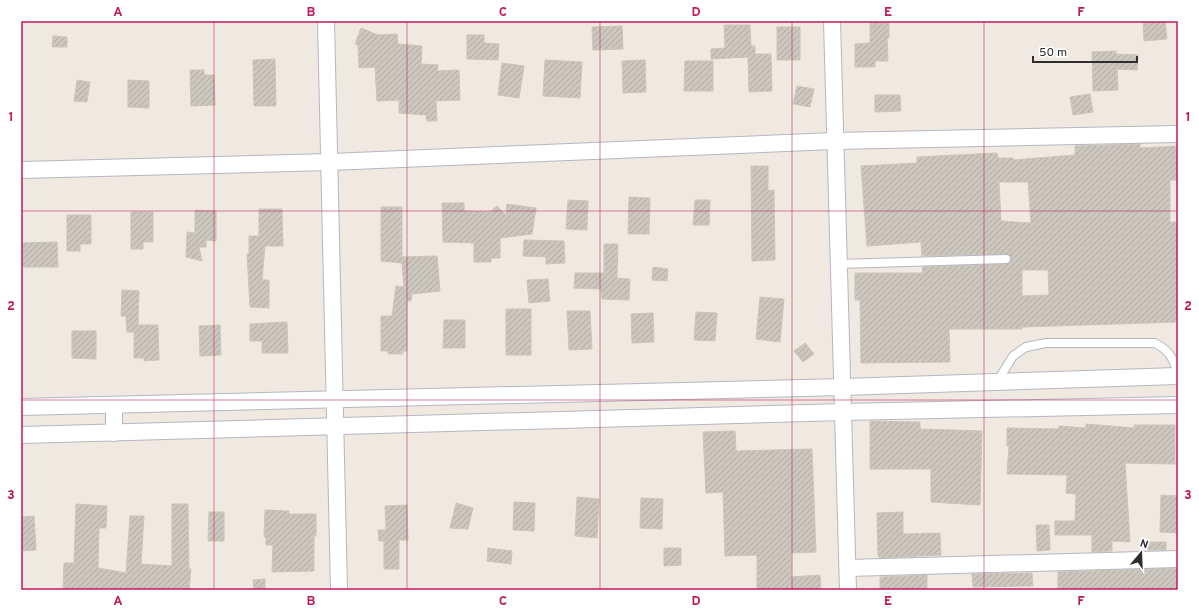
<svg xmlns="http://www.w3.org/2000/svg" width="1199" height="611" font-family="Overpass,sans-serif">
<defs>
<pattern id="building-hatch" width="6" height="6" patternUnits="userSpaceOnUse"><rect width="6" height="6" fill="#cbc7bf"/><path d="M-1 1l2-2M0 6l6-6M5 7l2-2" fill="none" stroke="#afaba4"/></pattern>
</defs>
<rect width="100%" height="100%" fill="#efe9e1"/>
<g fill="url(#building-hatch)" stroke="#cbc5ba" fill-rule="evenodd">
<path d="M1143,21H1165L1167,39L1144,41Z"/>
<path d="M870,22L889,23V38H887L888,61H875V67H855V44L870,43Z"/>
<path d="M724,25H750L751,46H755V54H771L772,91L749,92L748,57L711,59V49L725,48Z"/>
<path d="M622,26L623,49L593,50L592,27Z"/>
<rect x="777" y="27" width="23" height="33"/>
<path d="M361,28L378,35L397,34L398,44L422,46L421,64L438,65L437,71L459,70L460,100L436,101L437,121H427L426,115L399,113V100L377,101L375,67L359,68L358,45L355,44Z"/>
<path d="M467,35H484V43L499,44L498,60L467,59Z"/>
<path d="M53,36L67,37V47H52Z"/>
<path d="M1116,51V54L1138,55L1137,70L1117,69L1118,90L1093,91L1092,52Z"/>
<path d="M275,59L276,106H254L253,60Z"/>
<path d="M545,60L582,62L580,98L543,96Z"/>
<path d="M645,60L646,92L623,93L622,61Z"/>
<path d="M685,61H713V91H684Z"/>
<path d="M502,63L524,66L519,98L498,95Z"/>
<path d="M190,70H204V75H214L215,105L191,106Z"/>
<path d="M77,80L90,82L87,102L74,101Z"/>
<path d="M128,80L149,81V108L128,107Z"/>
<path d="M797,86L814,89L810,107L793,104Z"/>
<path d="M1090,94L1093,112L1073,115L1070,97Z"/>
<path d="M875,95H900L901,111L875,112Z"/>
<path d="M1140,144V148L1178,146V180H1170V222H1178V322L1022,327V329H949L950,362L861,363L860,300H855V273H923L922,267L1006,264L1011,259L1010,256L1006,254L922,256L921,242L867,246L861,166L917,163V157L997,153L998,158H1013V160L1075,155V146ZM999,182H1028L1031,223L1001,221ZM1022,270H1048L1049,295L1022,296Z"/>
<path d="M751,166H768V191L774,190L775,260L752,261Z"/>
<path d="M629,197L650,198L649,234H628Z"/>
<path d="M568,200L588,201L587,230L566,229Z"/>
<path d="M695,200H710L709,225H693Z"/>
<path d="M442,203H464V211L490,212L497,206L506,215L507,204L536,208L532,234L500,238V258H491V262H474V243L443,242Z"/>
<path d="M381,207H402V257L437,256L440,291L412,294L411,301H407V351H403V354H388V351H381V316H392L396,286L404,287L402,263L381,261Z"/>
<path d="M259,209H282L283,246H265L262,280H269V308L250,307L247,254H249V236H259Z"/>
<path d="M195,210L216,211V241L206,240V247H199L202,261L186,257L187,232L195,233Z"/>
<path d="M131,212H153V242H143V249H131Z"/>
<path d="M67,215H91V244H80V251H67Z"/>
<path d="M524,240L564,241L565,263L546,264V257L523,256Z"/>
<path d="M57,242L58,267H21V243Z"/>
<path d="M604,244H618L617,278L630,279L629,300L602,299L601,289L574,288L575,273H604Z"/>
<path d="M653,267L668,269L667,281L652,280Z"/>
<path d="M548,279L550,301L529,303L527,280Z"/>
<path d="M122,290L139,291L138,325H158L159,360L144,361V358H134V332H127L126,316H121Z"/>
<path d="M760,297L784,299L780,342L756,339Z"/>
<rect x="506" y="309" width="25" height="46"/>
<path d="M567,311H590L592,349L569,350Z"/>
<path d="M696,312L717,313L715,341L694,340Z"/>
<path d="M653,313L654,342L632,343L631,314Z"/>
<path d="M444,320H465V348H443Z"/>
<path d="M287,322L288,353H262V341H250V324Z"/>
<path d="M220,325L221,355L200,356L199,326Z"/>
<path d="M72,331H96V359L72,358Z"/>
<path d="M805,343L814,354L803,362L794,351Z"/>
<path d="M870,421L920,422V429L982,431L980,505L931,502V469H870Z"/>
<path d="M1086,424L1134,428V425H1175V464L1125,463L1130,542L1112,541V551L1092,552V535H1055V521H1075L1076,494L1066,493L1067,475L1007,474L1009,446H1007V428L1059,429V426L1086,428Z"/>
<path d="M735,431L736,451L812,449L816,552L791,553V577L820,575L821,590H757V555L725,556L723,492L706,493L703,432Z"/>
<path d="M1161,495L1178,496V533L1160,532Z"/>
<path d="M577,497L599,499L597,538L575,536Z"/>
<path d="M641,498L663,499L662,529L640,528Z"/>
<path d="M514,502L535,503L534,531L513,530Z"/>
<path d="M456,503L473,508L468,529L450,528Z"/>
<path d="M76,504L107,506L106,528H99L98,568L126,573L130,516H144L141,564L172,566V504H188L189,569H191L189,590H63L64,563H74Z"/>
<path d="M407,505L408,540H399V569H384V541H379L378,530H386L385,506Z"/>
<path d="M265,510L289,511V514H316V536H314V571L272,572L273,545H266V537H264Z"/>
<path d="M209,512H224V541H208Z"/>
<path d="M903,512V534L940,533L941,555L880,558L878,556L877,513Z"/>
<path d="M34,516L36,550L21,551V517Z"/>
<path d="M1036,525H1049L1050,550L1037,551Z"/>
<rect x="1148" y="542" width="18" height="8"/>
<path d="M488,548L512,551L511,564L487,561Z"/>
<path d="M664,548H681V565L664,566Z"/>
<path d="M1178,568V590H1058V572Z"/>
<path d="M1032,573L1033,586L973,587L972,574Z"/>
<path d="M927,575V590H880V577Z"/>
<path d="M265,579V590H254L253,580Z"/>
</g>
<g fill="none" stroke-linecap="round" stroke-linejoin="round">
<defs>
<g id="service">
<path d="M839,264L1006,259"/>
<path d="M997,382L1013,356L1026,347L1046,343H1155C1171,352 1172,357 1178,373"/>
</g>
<g id="minor">
<path d="M326,21L339,590"/>
<path d="M832,21L848,590"/>
<path d="M21,170L330,162L834,141L1178,134"/>
<path d="M114,405V433"/>
<path d="M21,407L843,387L1178,376"/>
<path d="M21,435L844,412L1178,405"/>
<path d="M848,568L1178,559"/>
</g>
</defs>
<use href="#service" stroke="#b4b7c1" stroke-width="10"/>
<use href="#minor" stroke="#b4b7c1" stroke-width="18"/>
<use href="#service" stroke="#fff" stroke-width="8"/>
<use href="#minor" stroke="#fff" stroke-width="16"/>
</g>
<path fill="none" stroke="#c2185b" stroke-width="1" stroke-opacity="0.55" d="M214,21V590M407,21V590M600,21V590M792,21V590M984,21V590M21,211H1178M21,400H1178"/>
<rect width="1199" height="611" fill="none" stroke="#ffffff" stroke-width="44"/>
<g transform="translate(1141 553) rotate(19)" stroke="#ffffff" stroke-width="3" paint-order="stroke">
<path d="M0-3L7 15L0 10L-7 15Z" fill="#2e2e2e"/>
<text y="-6" font-size="11" font-weight="bold" text-anchor="middle" fill="#2e2e2e">N</text>
</g>
<path d="M1033 56v6h104v-6" fill="none" stroke="#2e2e2e" stroke-width="2"/>
<text x="1039" y="56" font-size="12" fill="#2e2e2e" stroke="#ffffff" stroke-width="3" paint-order="stroke">50 m</text>
<rect x="22" y="22" width="1155" height="567" fill="none" stroke="#c2185b" stroke-width="1.5"/>
<g font-size="13" text-anchor="middle" font-weight="bold" fill="#c2185b">
<text x="118" y="16">A</text>
<text x="311" y="16">B</text>
<text x="503" y="16">C</text>
<text x="696" y="16">D</text>
<text x="888" y="16">E</text>
<text x="1081" y="16">F</text>
<text x="11" y="121">1</text>
<text x="1188" y="121">1</text>
<text x="11" y="310">2</text>
<text x="1188" y="310">2</text>
<text x="11" y="499">3</text>
<text x="1188" y="499">3</text>
<text x="118" y="605">A</text>
<text x="311" y="605">B</text>
<text x="503" y="605">C</text>
<text x="696" y="605">D</text>
<text x="888" y="605">E</text>
<text x="1081" y="605">F</text>
</g>
</svg>
